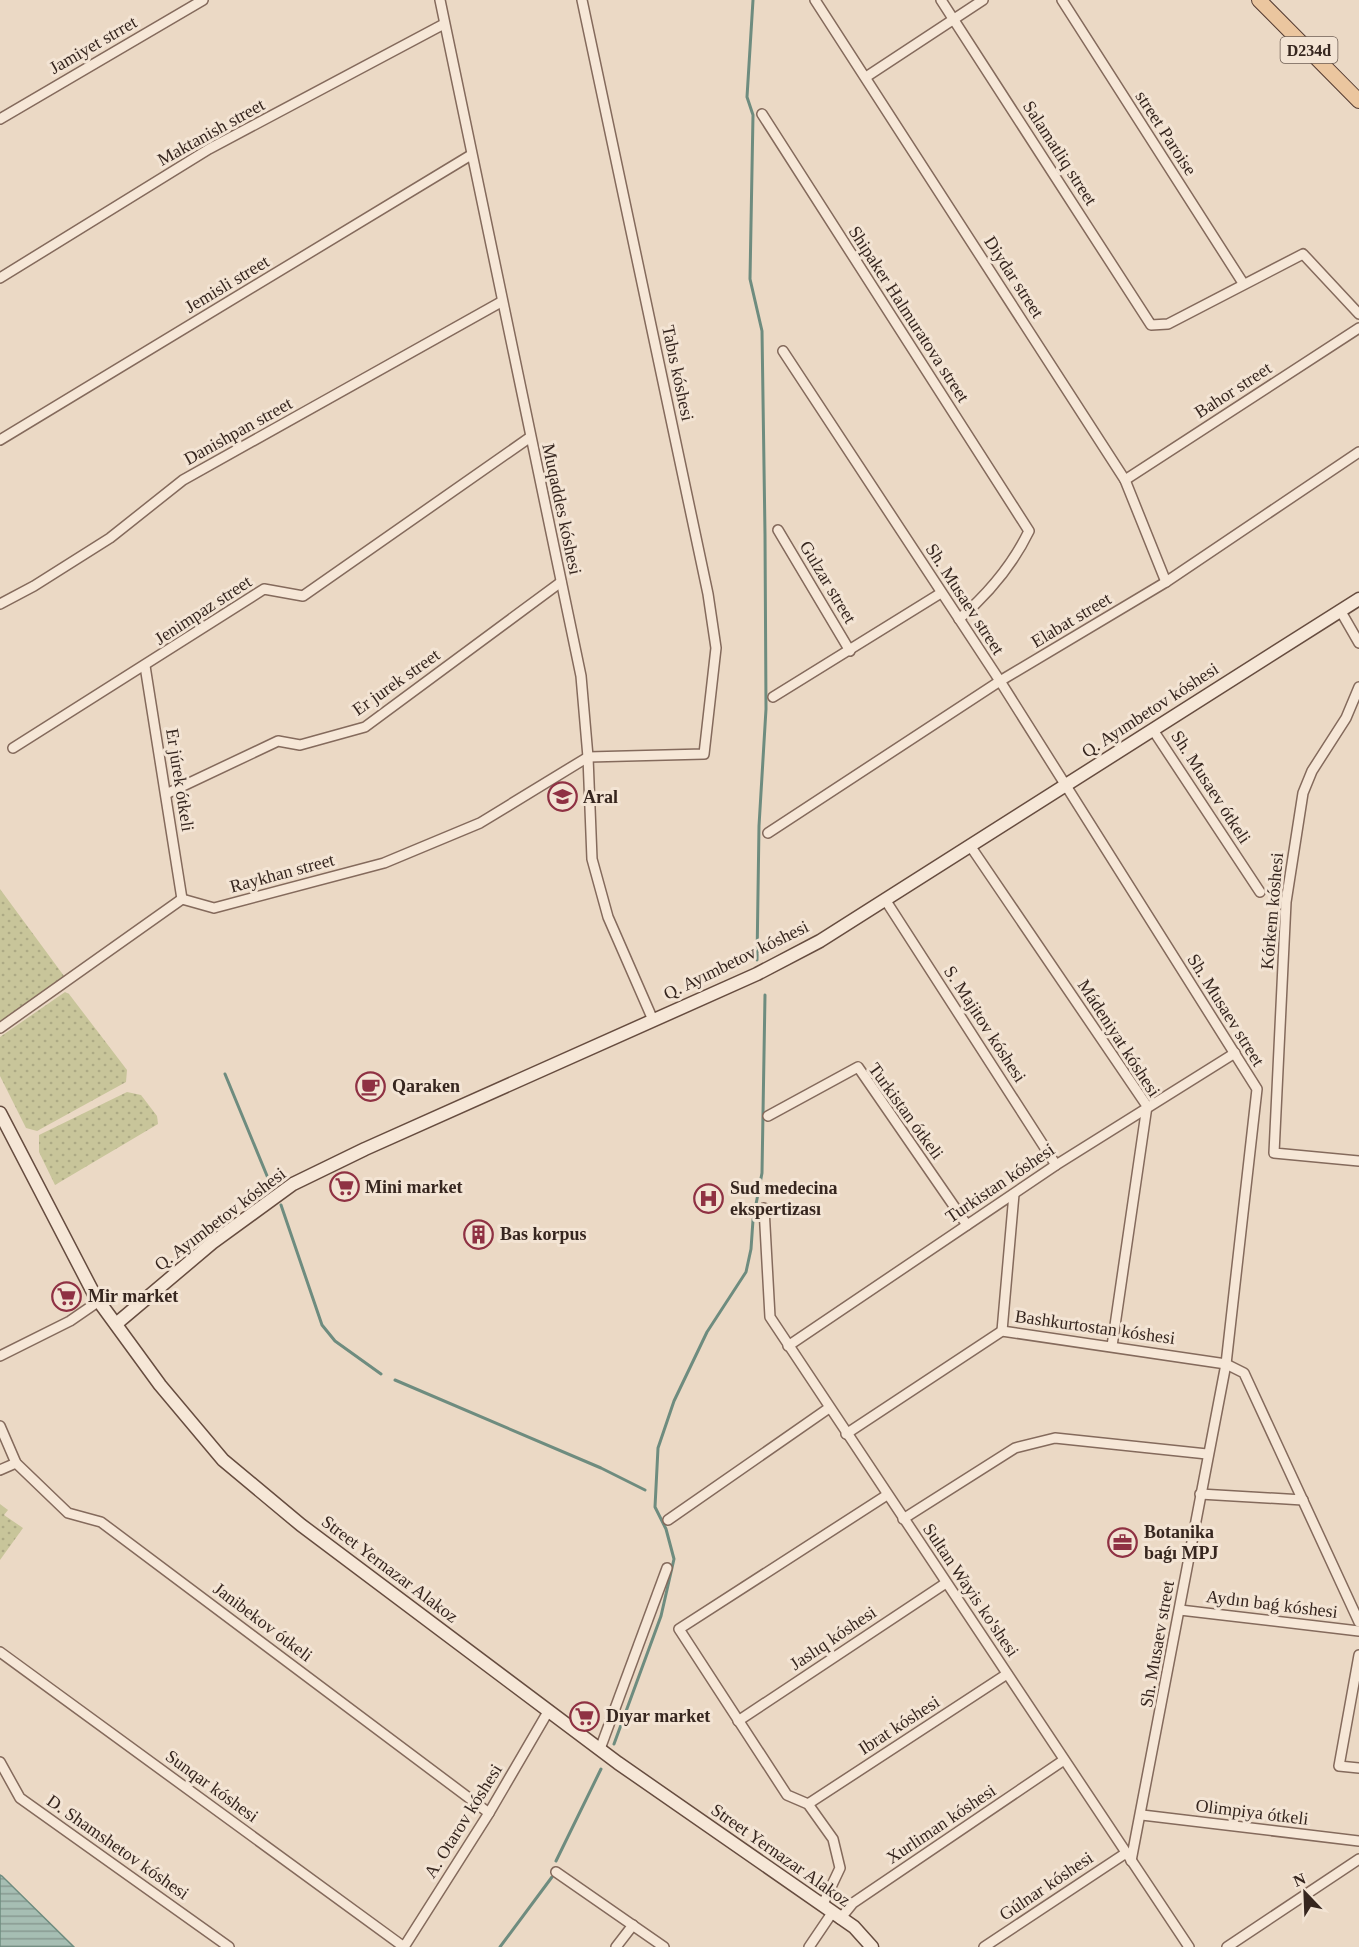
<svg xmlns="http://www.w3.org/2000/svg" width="1359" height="1947" font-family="Georgia,serif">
<defs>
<pattern id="grass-dots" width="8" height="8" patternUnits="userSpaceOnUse" patternTransform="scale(1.5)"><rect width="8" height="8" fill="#c8c59a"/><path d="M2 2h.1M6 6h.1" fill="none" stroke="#aca984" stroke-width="1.8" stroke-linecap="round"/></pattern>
<pattern id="water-rules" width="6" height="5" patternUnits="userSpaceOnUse" patternTransform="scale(1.5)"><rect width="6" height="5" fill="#a6beb3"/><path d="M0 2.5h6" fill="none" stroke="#889a91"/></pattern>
</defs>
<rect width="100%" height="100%" fill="#ebd9c5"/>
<g fill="url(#grass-dots)">
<path d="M0,889L64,976L0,1022Z"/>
<path d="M65,992L69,994L127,1070L126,1082L37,1131L26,1128L0,1076V1037Z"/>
<path d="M127,1092L141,1095L157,1116L158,1124L55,1185L39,1152V1135Z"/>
<path d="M0,1504L8,1510L4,1515L23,1528L0,1560Z"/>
</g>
<path fill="url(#water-rules)" stroke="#6e8c7f" stroke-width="1.5" d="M0,1875L2,1876L74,1947H0Z"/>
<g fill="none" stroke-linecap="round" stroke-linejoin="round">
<g stroke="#6e8c7f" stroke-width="3">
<path d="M753,0L747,97L753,115L750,279L762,331L765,534L766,709L759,826L757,960"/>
<path d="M225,1074L270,1183"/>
<path d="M281,1205L322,1325L335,1341L381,1374"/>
<path d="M395,1380L601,1468L645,1490"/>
<path d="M614,1744L661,1616L674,1559L666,1529L655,1507L658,1448L674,1401L707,1332L746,1272L751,1249L753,1220L762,1173L765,995"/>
<path d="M556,1861L601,1769"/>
<path d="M500,1947L552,1877"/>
</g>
<defs>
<g id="street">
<path d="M440,0L581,676L588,757L592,859L608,917L653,1020"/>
<path d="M815,0L1125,480L1166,582"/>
<path d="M941,0L1151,325L1168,324L1303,254L1359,314"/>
<path d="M1062,0L1243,283"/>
<path d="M866,77L983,0"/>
<path d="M762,114L1029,531C1012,566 988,594 959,619"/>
<path d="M0,119L203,0"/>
<path d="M0,278L209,149L444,24"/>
<path d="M783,351L1000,681L1257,1089L1226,1364L1131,1861"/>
<path d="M0,440L471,155"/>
<path d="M1125,480L1359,328"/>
<path d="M778,530L850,651"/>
<path d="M0,604L34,586L110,538L183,480L501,302"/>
<path d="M1340,610L1359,643"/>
<path d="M145,666L182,899"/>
<path d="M1359,687L1346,718L1312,771L1303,793L1286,902L1274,1153L1359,1161"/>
<path d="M773,697L941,593"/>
<path d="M1153,730L1260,892"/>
<path d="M13,748L264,589L303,596L529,438"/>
<path d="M166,794L278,741L300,745L365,727L561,582"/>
<path d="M768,833L1000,681L1166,582L1359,452"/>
<path d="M971,847L1147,1106L1112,1346"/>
<path d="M886,901L1056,1165"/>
<path d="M0,1028L182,899L214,908L384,863L480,823L588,757L704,754L716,648L708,594L582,0"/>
<path d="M768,1116L858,1067L967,1225"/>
<path d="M764,1208L770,1317L1189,1947"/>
<path d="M1002,1331L1014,1194"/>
<path d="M788,1346L1056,1165L1235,1053"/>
<path d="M0,1356L70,1321L99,1301"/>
<path d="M0,1426L16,1463L68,1513L101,1522L489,1813"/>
<path d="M846,1434L1002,1331L1226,1364L1244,1373L1359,1622"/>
<path d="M0,1470L16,1463"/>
<path d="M1200,1494L1303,1500"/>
<path d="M903,1519L1015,1448L1055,1438L1207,1454"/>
<path d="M668,1520L829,1408"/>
<path d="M1180,1610L1359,1631"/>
<path d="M0,1652L404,1947"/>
<path d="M1359,1655L1339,1766L1359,1768"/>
<path d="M738,1721L946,1583"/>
<path d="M600,1749L667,1568"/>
<path d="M0,1762L20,1798L229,1947"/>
<path d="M808,1804L1007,1674"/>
<path d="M1142,1815L1359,1841"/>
<path d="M556,1872L664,1947"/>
<path d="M822,1906L840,1868L833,1839L808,1804L787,1795L679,1629L887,1495"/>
<path d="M840,1919L853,1903L1064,1760"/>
<path d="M404,1947L489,1813L549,1710"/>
<path d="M616,1947L633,1925"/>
<path d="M809,1947L832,1913"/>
<path d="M984,1947L1126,1853"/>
<path d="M1227,1947L1359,1859"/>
</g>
<g id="secondary">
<path d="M0,1113L95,1296L160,1385L223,1460L301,1525L618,1763L854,1927L872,1947"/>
<path d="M116,1324L212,1243L293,1184L365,1149L757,974L820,941L1359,599"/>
</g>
<path id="primary" d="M1259,0L1359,101"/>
</defs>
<use href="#street" stroke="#846a5c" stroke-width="12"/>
<use href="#secondary" stroke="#664c3f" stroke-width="15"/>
<use href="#primary" stroke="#533a30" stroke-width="16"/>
<use href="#street" stroke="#f6e7d7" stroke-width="9"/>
<use href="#secondary" stroke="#f6e7d7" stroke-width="12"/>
<use href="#primary" stroke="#ebc69f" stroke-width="14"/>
</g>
<defs>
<symbol id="school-ring" viewBox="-11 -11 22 22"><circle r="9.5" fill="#f3e4d4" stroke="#8f3143" stroke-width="1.5"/><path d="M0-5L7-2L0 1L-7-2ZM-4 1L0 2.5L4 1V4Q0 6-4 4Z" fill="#8f3143"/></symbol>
<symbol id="cafe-ring" viewBox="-11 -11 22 22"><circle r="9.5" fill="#f3e4d4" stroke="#8f3143" stroke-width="1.5"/><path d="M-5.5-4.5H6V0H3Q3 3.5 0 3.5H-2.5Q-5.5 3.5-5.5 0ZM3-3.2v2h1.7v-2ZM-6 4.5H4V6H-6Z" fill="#8f3143"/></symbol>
<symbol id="supermarket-ring" viewBox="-11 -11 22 22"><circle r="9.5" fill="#f3e4d4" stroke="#8f3143" stroke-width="1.5"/><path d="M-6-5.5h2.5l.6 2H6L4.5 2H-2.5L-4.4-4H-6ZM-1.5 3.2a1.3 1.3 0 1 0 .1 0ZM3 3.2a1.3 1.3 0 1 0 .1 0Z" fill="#8f3143"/></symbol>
<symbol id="hospital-ring" viewBox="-11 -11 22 22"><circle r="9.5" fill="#f3e4d4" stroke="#8f3143" stroke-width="1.5"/><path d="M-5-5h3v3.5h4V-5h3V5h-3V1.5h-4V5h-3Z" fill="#8f3143"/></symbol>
<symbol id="building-ring" viewBox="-11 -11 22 22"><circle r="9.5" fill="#f3e4d4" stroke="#8f3143" stroke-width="1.5"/><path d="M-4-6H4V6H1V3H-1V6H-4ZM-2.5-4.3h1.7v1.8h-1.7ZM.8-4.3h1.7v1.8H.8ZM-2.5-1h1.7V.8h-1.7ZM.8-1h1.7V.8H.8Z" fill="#8f3143"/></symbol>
<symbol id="office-ring" viewBox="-11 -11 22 22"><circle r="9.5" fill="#f3e4d4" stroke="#8f3143" stroke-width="1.5"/><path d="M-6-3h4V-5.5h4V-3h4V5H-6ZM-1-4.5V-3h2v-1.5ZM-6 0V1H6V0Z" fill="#8f3143"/></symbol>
</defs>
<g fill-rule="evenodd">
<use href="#school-ring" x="546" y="780" width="33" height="33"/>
<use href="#cafe-ring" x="354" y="1070" width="33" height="33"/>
<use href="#supermarket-ring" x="328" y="1170" width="33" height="33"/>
<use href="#hospital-ring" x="692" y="1182" width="33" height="33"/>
<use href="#building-ring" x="462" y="1218" width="33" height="33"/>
<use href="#supermarket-ring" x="50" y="1280" width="33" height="33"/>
<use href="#office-ring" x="1106" y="1526" width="33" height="33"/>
<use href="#supermarket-ring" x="568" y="1700" width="33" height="33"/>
</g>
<g text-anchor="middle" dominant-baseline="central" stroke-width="6" stroke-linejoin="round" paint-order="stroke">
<rect fill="#f3e4d4" stroke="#6f5f55" stroke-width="1.5" x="1280.5" y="37" width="57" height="26" rx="4.5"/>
<g font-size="16" font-weight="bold" fill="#36261f">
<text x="1309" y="50">D234d</text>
</g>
<g font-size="18" fill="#36261f" stroke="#f3e4d4">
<text transform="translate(93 45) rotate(-30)">Jamiyet strret</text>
<text transform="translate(211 132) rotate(-29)">Maktanish street</text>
<text transform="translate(1166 133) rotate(57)">street Paroise</text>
<text transform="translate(1060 153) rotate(57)">Salamatliq street</text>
<text transform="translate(1014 277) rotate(57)">Diydar street</text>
<text transform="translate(227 284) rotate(-31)">Jemisli street</text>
<text transform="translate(909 314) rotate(57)">Shipaker Halmuratova street</text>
<text transform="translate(678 373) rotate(78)">Tabıs kóshesi</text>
<text transform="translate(1233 390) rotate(-33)">Bahor street</text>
<text transform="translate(238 431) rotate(-29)">Danishpan street</text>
<text transform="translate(562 509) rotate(78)">Muqaddes kóshesi</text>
<text transform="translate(828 582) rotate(59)">Gulzar street</text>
<text transform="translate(965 599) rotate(57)">Sh. Musaev street</text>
<text transform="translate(203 610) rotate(-33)">Jenimpaz street</text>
<text transform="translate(1071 620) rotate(-31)">Elabat street</text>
<text transform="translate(396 682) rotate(-35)">Er jurek street</text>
<text transform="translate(1150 710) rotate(-33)">Q. Ayımbetov kóshesi</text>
<text transform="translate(180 780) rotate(81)">Er júrek ótkeli</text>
<text transform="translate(1211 787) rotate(57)">Sh. Musaev ótkeli</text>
<text transform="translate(282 873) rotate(-15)">Raykhan street</text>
<text transform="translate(1272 911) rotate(-85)">Kórkem kóshesi</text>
<text transform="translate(736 960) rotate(-26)">Q. Ayımbetov kóshesi</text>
<text transform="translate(1226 1010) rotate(58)">Sh. Musaev street</text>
<text transform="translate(985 1024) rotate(57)">S. Majitov kóshesi</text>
<text transform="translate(1119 1038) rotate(57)">Mádeniyat kóshesi</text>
<text transform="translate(906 1111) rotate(54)">Turkistan ótkeli</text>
<text transform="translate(1000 1183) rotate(-34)">Turkistan kóshesi</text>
<text transform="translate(220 1219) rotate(-37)">Q. Ayımbetov kóshesi</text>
<text transform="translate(1095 1327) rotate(8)">Bashkurtostan kóshesi</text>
<text transform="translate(390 1569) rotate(37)">Street Yernazar Alakoz</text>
<text transform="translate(971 1590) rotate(56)">Sultan Wayis ko'shesi</text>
<text transform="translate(1272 1604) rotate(7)">Aydın baǵ kóshesi</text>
<text transform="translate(263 1622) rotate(37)">Janibekov ótkeli</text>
<text transform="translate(833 1638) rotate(-34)">Jaslıq kóshesi</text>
<text transform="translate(1157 1644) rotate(-80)">Sh. Musaev street</text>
<text transform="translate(899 1725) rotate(-33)">Ibrat kóshesi</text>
<text transform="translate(212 1786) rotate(36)">Sunqar kóshesi</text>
<text transform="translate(1252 1812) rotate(7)">Olimpiya ótkeli</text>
<text transform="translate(463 1821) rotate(-58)">A. Otarov kóshesi</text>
<text transform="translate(941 1824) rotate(-34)">Xurliman kóshesi</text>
<text transform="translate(118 1847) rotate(35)">D. Shamshetov kóshesi</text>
<text transform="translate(781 1855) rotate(35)">Street Yernazar Alakoz</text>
<text transform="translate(1046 1886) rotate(-34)">Gúlnar kóshesi</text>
</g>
<g font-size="18" font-weight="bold" fill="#36261f" stroke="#f3e4d4" text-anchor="start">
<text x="583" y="797">Aral</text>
<text x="392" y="1086">Qaraken</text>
<text x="365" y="1187">Mini market</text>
<text x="730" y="1188">Sud medecina<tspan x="730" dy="21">ekspertizası</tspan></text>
<text x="500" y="1234">Bas korpus</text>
<text x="88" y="1296">Mir market</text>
<text x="1144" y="1532">Botanika<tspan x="1144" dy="21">baǵı MPJ</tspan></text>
<text x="606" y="1716">Dıyar market</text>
</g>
</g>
<g transform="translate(1305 1893) rotate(337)" stroke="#f3e4d4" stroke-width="4.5" paint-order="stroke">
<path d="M0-4.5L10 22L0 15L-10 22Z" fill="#36261f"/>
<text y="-9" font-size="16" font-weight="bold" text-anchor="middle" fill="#36261f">N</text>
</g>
</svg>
